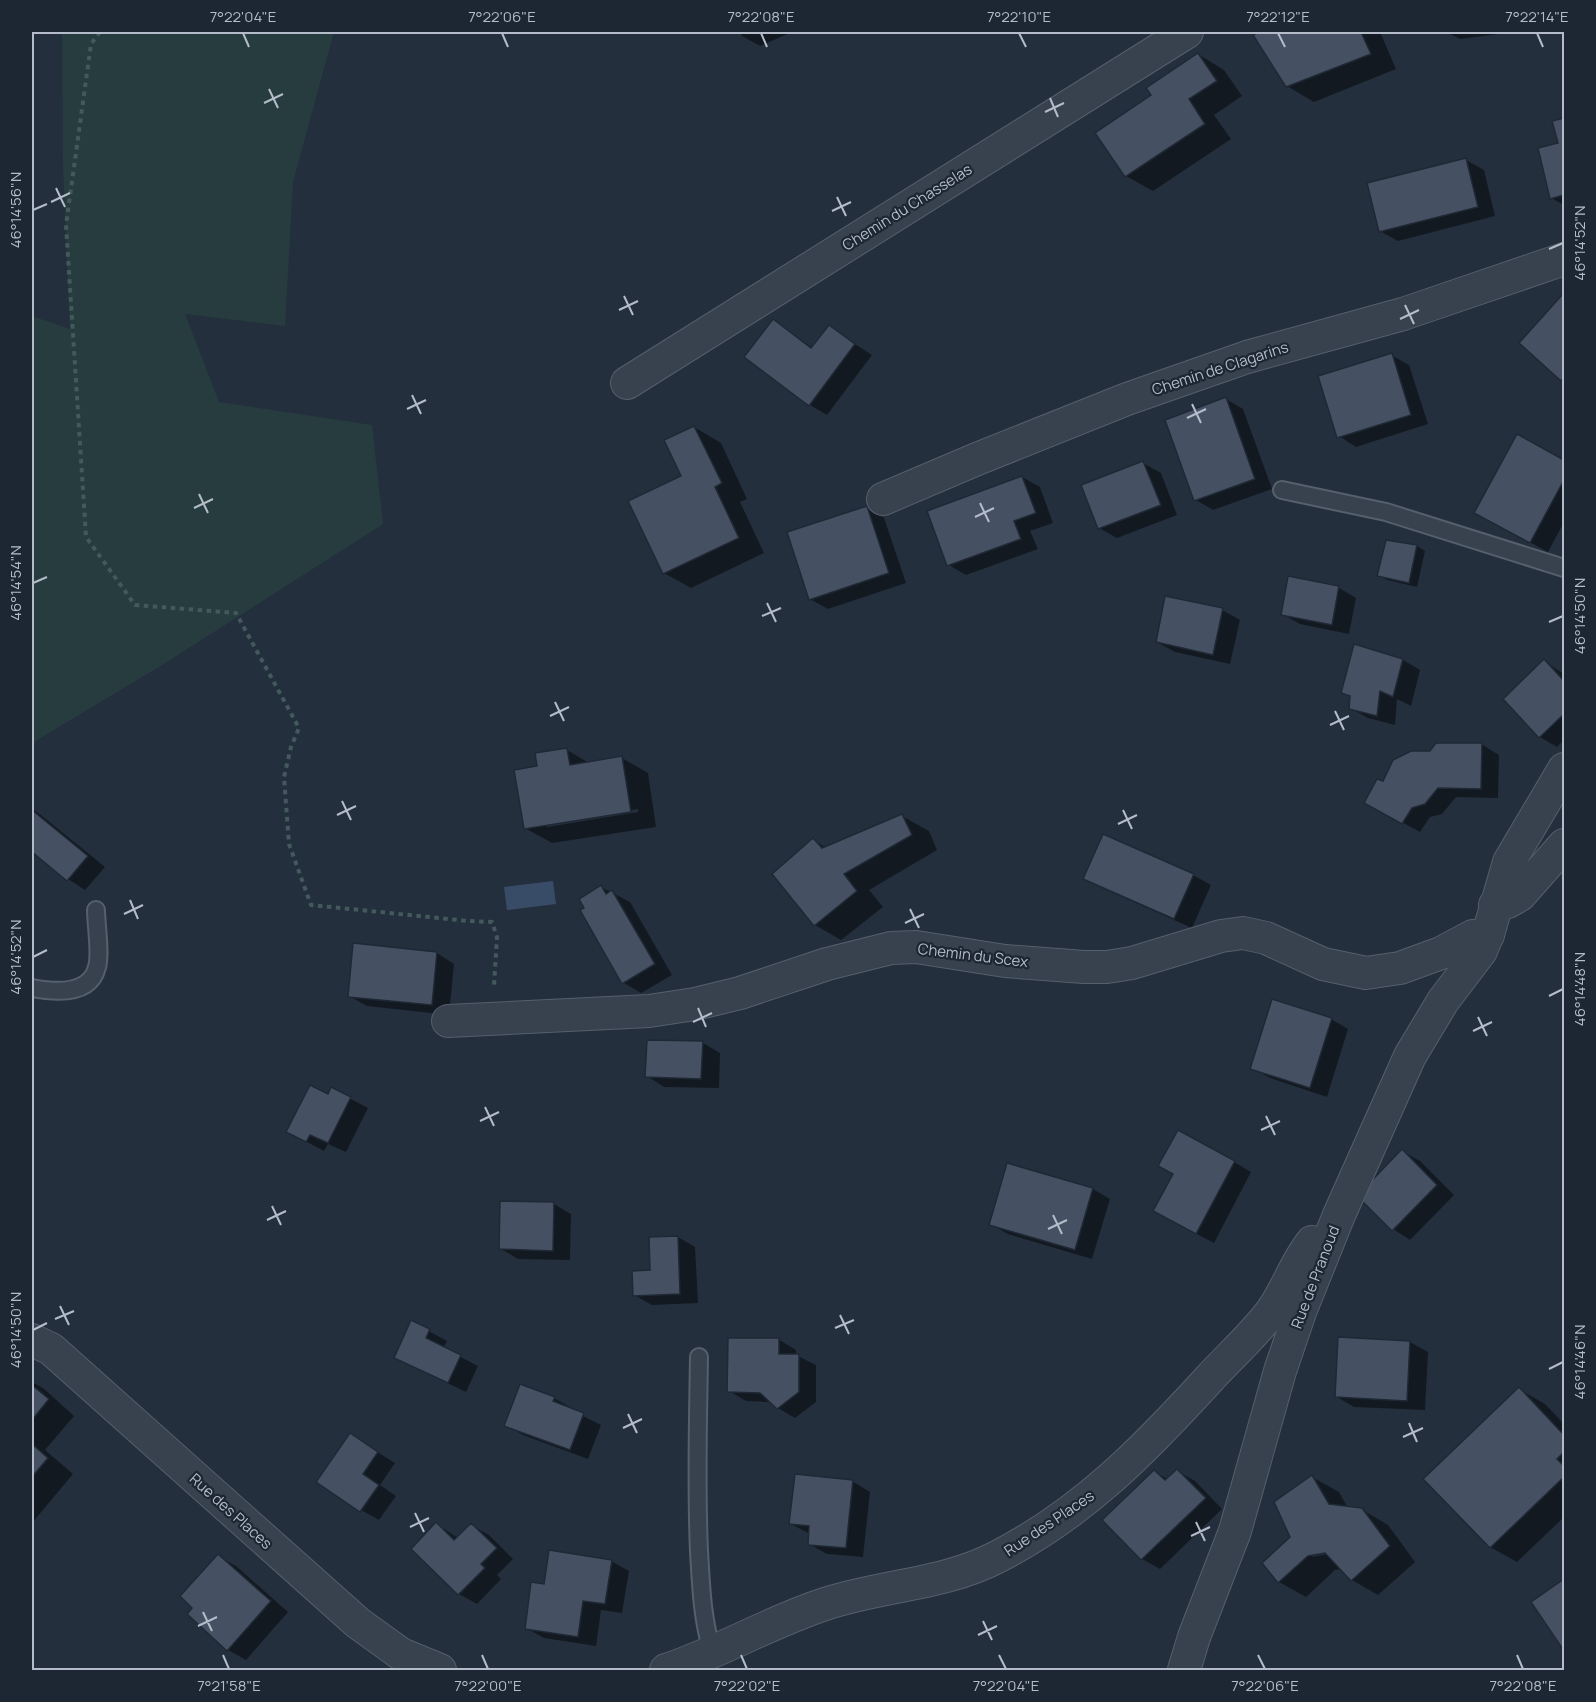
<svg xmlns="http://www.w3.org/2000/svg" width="1596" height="1702" font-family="Manrope,sans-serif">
<rect width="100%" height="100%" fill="#242f3e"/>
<path fill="#263c3f" d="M62,32H334L293,182L285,326L185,314L219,402L372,425L383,524L167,662L32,743V316L70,329L63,165Z"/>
<path fill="#394c67" d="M553,881L556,904L507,910L504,887Z"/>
<g fill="#0007" fill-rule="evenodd">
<path d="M740,32H792L760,46L742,36Z"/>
<path d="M1261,32H1380L1396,69L1314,102L1287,86L1255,35Z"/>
<path d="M1446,32H1514L1460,39Z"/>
<path d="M1198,54L1224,70L1242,96L1214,115L1231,139L1153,191L1126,176L1153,96Z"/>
<path d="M1564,120V205L1551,198L1559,144L1554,122Z"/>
<path d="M1466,160L1484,170L1495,216L1398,241L1380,231Z"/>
<path d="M1563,297L1564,298V381L1562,380Z"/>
<path d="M773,321L813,348L829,327L872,355L827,415L810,405Z"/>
<path d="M1391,355L1409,365L1428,424L1356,447L1339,436Z"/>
<path d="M1226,399L1243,409L1272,489L1213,510L1196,500Z"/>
<path d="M694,427L721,443L747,499L740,502L764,553L691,588L664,573Z"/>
<path d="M1517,436L1564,462V522L1548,552L1494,523Z"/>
<path d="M1143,463L1161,473L1177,515L1117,538L1099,528Z"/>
<path d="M1022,477L1040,487L1053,523L1030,531L1038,549L966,575L949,565Z"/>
<path d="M866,508L884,518L906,583L828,609L810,599Z"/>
<path d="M1417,546L1425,551L1417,587L1387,580L1378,575Z"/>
<path d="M1339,588L1356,598L1349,634L1300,624L1282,614Z"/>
<path d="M1222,610L1240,620L1230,664L1175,652L1157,642Z"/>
<path d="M1403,660L1420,670L1411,706L1397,699L1395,725L1368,718L1350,708L1351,697L1343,692Z"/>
<path d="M1544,661L1564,674V740L1557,747L1540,737Z"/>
<path d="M1481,744L1499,755L1498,798L1456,797L1442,814L1430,817L1420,832L1383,812L1384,783L1431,752Z"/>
<path d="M567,750L589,763L622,758L648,773L656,827L552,843L525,828L539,768ZM638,809V812L547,827V824Z"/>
<path d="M32,809L41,815L105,867L85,890L68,879L32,850Z"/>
<path d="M902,816L929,831L937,850L869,890L883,907L841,940L815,925L813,840L827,848Z"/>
<path d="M1193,875L1211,885L1192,928L1102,888L1085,878Z"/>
<path d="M601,887L630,902L672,975L641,993L624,983Z"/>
<path d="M437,953L454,964L449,1015L367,1006L349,996Z"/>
<path d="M1331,1019L1348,1029L1327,1097L1270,1078L1252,1068Z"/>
<path d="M703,1043L720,1053L719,1088L664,1087L647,1076Z"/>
<path d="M332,1089L368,1108L346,1152L328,1144L324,1151L305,1141Z"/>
<path d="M1402,1151L1420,1161L1454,1195L1410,1240L1393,1229Z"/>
<path d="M1234,1162L1251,1172L1214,1243L1172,1221L1174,1174Z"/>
<path d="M1093,1189L1110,1199L1092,1259L1008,1234L990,1224Z"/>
<path d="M554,1204L571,1214L570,1260L518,1259L501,1249Z"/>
<path d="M678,1237L695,1247L698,1303L652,1305L634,1295Z"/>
<path d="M412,1322L447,1341L443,1348L478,1366L466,1392L396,1358Z"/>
<path d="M1340,1338L1410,1342L1428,1352L1425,1410L1354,1407L1337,1397Z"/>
<path d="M778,1339L796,1350V1355L816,1365V1402L795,1418L778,1408L771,1402L746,1401L729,1391Z"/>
<path d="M32,1382L43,1388L74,1416L45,1450L73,1474L32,1523Z"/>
<path d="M1519,1389L1545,1404L1564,1424V1517L1517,1562L1490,1547Z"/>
<path d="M554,1398L572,1408L571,1410L601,1425L588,1459L523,1435L506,1425Z"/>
<path d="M350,1435L395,1463L380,1485L396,1496L379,1520L361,1510Z"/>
<path d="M1177,1471L1195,1481L1222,1509L1160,1569L1142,1559L1104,1520L1154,1472L1168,1479Z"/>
<path d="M1312,1477L1339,1492L1348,1508L1361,1509L1388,1525L1415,1562L1378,1595L1352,1580L1342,1569L1335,1570L1306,1597L1279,1582L1264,1563L1292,1538ZM1315,1553H1332L1312,1557Z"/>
<path d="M852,1481L870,1492L863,1557L827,1554L809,1544L810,1534L791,1524Z"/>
<path d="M437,1524L458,1538L471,1525L489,1535L513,1559L497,1575L501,1579L477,1604L459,1594Z"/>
<path d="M218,1556L236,1566L288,1612L246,1660L228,1650Z"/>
<path d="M611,1561L629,1571L622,1613L601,1610L596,1646L544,1638L526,1628L546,1586Z"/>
<path d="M1564,1581V1648L1533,1602Z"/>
</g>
<g fill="#455162" stroke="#1f2835" stroke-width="1.5">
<path d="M1258,32H1361L1371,54L1286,87L1253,35Z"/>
<path d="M1198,53L1217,81L1189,99L1205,124L1125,177L1095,133L1151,95L1146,88Z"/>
<path d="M1564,118V195L1550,199L1538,148L1558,143L1552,121Z"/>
<path d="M1466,158L1478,207L1379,232L1367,183Z"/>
<path d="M1562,295L1564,297V377L1561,381L1519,343Z"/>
<path d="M773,319L811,348L829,325L855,344L809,406L744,357Z"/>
<path d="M1392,353L1411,415L1337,438L1318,376Z"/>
<path d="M1226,397L1255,479L1194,501L1165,420Z"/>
<path d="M694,426L722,483L715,487L739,538L663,574L628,501L681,476L664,440Z"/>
<path d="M1517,434L1564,460V480L1530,543L1474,513Z"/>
<path d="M1143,461L1161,505L1098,529L1081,485Z"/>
<path d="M1022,476L1036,513L1014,521L1021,539L947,566L927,511Z"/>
<path d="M867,506L889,573L809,600L787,532Z"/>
<path d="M1386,540L1417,545L1409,583L1377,576Z"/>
<path d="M1288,576L1339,586L1332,625L1281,615Z"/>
<path d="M1165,596L1223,608L1213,655L1156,642Z"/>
<path d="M1354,644L1403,659L1393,697L1380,691L1377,716L1349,709L1350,696L1341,693Z"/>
<path d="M1544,659L1564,681V714L1539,738L1503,699Z"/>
<path d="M1436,743H1482L1481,789L1438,788L1425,804L1412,808L1402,824L1364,803L1377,779L1383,781L1393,760L1411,751H1430Z"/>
<path d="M567,748L570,765L622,756L631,812L524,829L514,770L537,766L535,753Z"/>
<path d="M32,810L88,856L67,881L32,852Z"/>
<path d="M902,814L912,835L844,874L857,891L814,926L772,874L813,838L822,848Z"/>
<path d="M1103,834L1194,874L1174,919L1083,879Z"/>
<path d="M601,885L606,894L612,890L655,964L622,984L580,910L584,908L579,899Z"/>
<path d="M353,943L437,952L432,1005L348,997Z"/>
<path d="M1272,999L1332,1018L1310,1088L1250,1069Z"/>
<path d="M647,1040L703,1041L701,1079L645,1077Z"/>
<path d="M310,1085L328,1094L331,1087L351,1097L328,1143L310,1135L306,1142L286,1132Z"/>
<path d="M1178,1130L1235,1161L1196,1234L1153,1211L1173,1174L1158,1166Z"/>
<path d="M1402,1149L1437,1185L1392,1231L1357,1196Z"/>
<path d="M1007,1163L1093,1188L1075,1250L989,1225Z"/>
<path d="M500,1201L554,1202L553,1251L499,1249Z"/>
<path d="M678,1236L680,1294L633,1296L632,1271L650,1270L649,1237Z"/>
<path d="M411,1320L430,1329L426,1338L461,1355L448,1383L394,1358Z"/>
<path d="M1338,1337L1410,1341L1407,1401L1335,1397Z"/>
<path d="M728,1338H779V1354H799V1392L777,1409L760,1393L727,1392Z"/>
<path d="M520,1384L555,1397L553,1401L584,1413L570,1450L504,1426Z"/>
<path d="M32,1385L49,1399L32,1420Z"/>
<path d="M1519,1387L1564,1435V1452L1557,1459L1564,1466V1477L1490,1548L1423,1479Z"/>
<path d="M350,1433L378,1452L363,1474L379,1485L360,1512L316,1482Z"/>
<path d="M32,1444L48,1458L32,1477Z"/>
<path d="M1177,1469L1206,1498L1141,1560L1102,1520L1154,1470L1165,1480Z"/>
<path d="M795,1474L853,1480L846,1548L808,1545L809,1526L789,1524Z"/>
<path d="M1312,1475L1329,1504L1362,1508L1390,1546L1351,1581L1325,1553L1308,1556L1278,1583L1262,1563L1290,1537L1274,1502Z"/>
<path d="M436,1522L454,1540L471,1523L497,1548L481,1564L485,1568L458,1595L411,1549Z"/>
<path d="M549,1550L612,1560L605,1604L583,1601L578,1637L525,1629L531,1582L544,1584Z"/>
<path d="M218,1554L271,1601L227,1651L187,1614L192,1608L180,1596Z"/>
<path d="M1564,1579V1651L1531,1602Z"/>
</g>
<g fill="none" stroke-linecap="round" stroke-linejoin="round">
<defs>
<g id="service">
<path d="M1282,490L1386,512L1564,568"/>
<path d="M32,988C53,992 90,996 97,967C101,954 96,924 96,910"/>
<path d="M699,1357C698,1422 696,1486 699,1551C701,1585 702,1618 712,1651"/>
</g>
<g id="minor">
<path d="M627,383L1187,32"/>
<path d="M883,499L977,459L1127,399L1247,357L1403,314L1564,259"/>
<path d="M1495,905L1508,902L1520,895L1564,845"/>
<path d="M448,1021L649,1011L695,1004L740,993L827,964L891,948L916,947L1005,961L1084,967H1107L1132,963L1221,936L1243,933L1266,938L1323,964L1366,973L1400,968L1441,953L1473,936L1488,935"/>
<path d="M32,1340L51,1349L358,1623L401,1654L440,1670"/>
<path d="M666,1670C720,1652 770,1622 825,1604C882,1585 945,1585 999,1556C1084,1512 1145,1449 1209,1379C1229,1357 1253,1336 1271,1312C1287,1290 1295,1263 1312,1242"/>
<path d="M1184,1670L1194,1637L1235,1531L1280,1371L1300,1312L1339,1215L1410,1056L1443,1001L1481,951L1489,931L1509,862L1564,769"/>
</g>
</defs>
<use href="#service" stroke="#565f6c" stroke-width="20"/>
<use href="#minor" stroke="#565f6c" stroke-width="34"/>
<path stroke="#44595c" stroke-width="4" stroke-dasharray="4.5 4.5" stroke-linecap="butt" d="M100,32L91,44L66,225L86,537L135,605L236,613L299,728L291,747L284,777L289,844L311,905L468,921L492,922L497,937L494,986"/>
<use href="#service" stroke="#38414e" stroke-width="16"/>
<use href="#minor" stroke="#38414e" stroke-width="32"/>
</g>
<path fill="none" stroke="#b4bcc9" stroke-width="2" d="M243,33L249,47M502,33L508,47M761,33L767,47M1019,33L1026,47M1278,33L1285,47M1537,33L1543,47M269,89L278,108M1050,98L1058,117M264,103L283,94M1045,112L1064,103M56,188L65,207M837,197L846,216M51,202L70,193M33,210L47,204M832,211L851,202M1549,249L1563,243M624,296L633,315M1405,305L1414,324M619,310L638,301M1400,319L1419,310M412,395L421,414M1192,404L1201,423M407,409L426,400M1187,418L1206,409M199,494L208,513M980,503L989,522M194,508L213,499M975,517L994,508M33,583L47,577M767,603L776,622M762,616L781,608M1549,622L1563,616M555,702L564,721M1335,711L1344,730M550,716L569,707M1330,725L1349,716M342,801L351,820M1123,810L1132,829M337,815L356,806M1118,824L1137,815M130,900L138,919M910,909L919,928M124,914L143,905M905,923L924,914M33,957L47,950M1549,996L1563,989M698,1008L706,1027M1478,1017L1487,1036M693,1022L712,1013M1473,1031L1492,1022M485,1107L494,1126M1266,1116L1275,1135M480,1121L499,1112M1261,1130L1280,1121M272,1206L281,1225M1053,1215L1062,1234M267,1220L286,1211M1048,1229L1067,1220M60,1306L69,1325M840,1315L849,1334M55,1319L74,1311M835,1328L854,1320M33,1330L47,1323M1549,1369L1563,1362M628,1414L637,1433M1409,1423L1417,1442M623,1428L642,1419M1403,1437L1423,1428M415,1513L424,1532M1196,1522L1205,1541M410,1527L429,1518M1191,1536L1210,1527M203,1612L212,1631M983,1621L992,1640M198,1626L217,1617M978,1635L997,1626M223,1655L229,1669M482,1655L488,1669M741,1655L747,1669M999,1655L1006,1669M1258,1655L1265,1669M1517,1655L1523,1669"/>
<g text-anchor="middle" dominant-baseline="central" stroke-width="4.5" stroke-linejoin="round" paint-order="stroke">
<g font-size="15" fill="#b4bcc9" stroke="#1d2633">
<text transform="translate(907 207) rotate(-32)">Chemin du Chasselas</text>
<text transform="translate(1220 368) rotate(-18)">Chemin de Clagarins</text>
<text transform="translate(973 955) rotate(7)">Chemin du Scex</text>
<text transform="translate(1315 1277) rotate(-69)">Rue de Pranoud</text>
<text transform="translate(231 1511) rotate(42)">Rue des Places</text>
<text transform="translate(1049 1523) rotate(-34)">Rue des Places</text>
</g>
</g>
<rect width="1596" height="1702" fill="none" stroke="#1d2633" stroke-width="66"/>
<rect x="33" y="33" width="1530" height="1636" fill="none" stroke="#b4bcc9" stroke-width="2"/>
<g font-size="15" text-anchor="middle" fill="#b4bcc9">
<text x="243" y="22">7°22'04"E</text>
<text x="502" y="22">7°22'06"E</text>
<text x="761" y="22">7°22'08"E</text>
<text x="1019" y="22">7°22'10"E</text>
<text x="1278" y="22">7°22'12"E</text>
<text x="1537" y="22">7°22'14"E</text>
<text transform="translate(16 210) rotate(-90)" y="5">46°14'56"N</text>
<text transform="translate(1580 243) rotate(-90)" y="5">46°14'52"N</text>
<text transform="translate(16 583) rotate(-90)" y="5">46°14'54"N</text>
<text transform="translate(1580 616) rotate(-90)" y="5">46°14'50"N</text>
<text transform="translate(16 957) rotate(-90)" y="5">46°14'52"N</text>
<text transform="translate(1580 989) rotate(-90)" y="5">46°14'48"N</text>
<text transform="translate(16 1330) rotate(-90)" y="5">46°14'50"N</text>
<text transform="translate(1580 1362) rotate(-90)" y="5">46°14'46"N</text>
<text x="229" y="1691">7°21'58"E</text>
<text x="488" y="1691">7°22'00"E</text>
<text x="747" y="1691">7°22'02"E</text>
<text x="1006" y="1691">7°22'04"E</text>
<text x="1265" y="1691">7°22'06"E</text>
<text x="1523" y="1691">7°22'08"E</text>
</g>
</svg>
